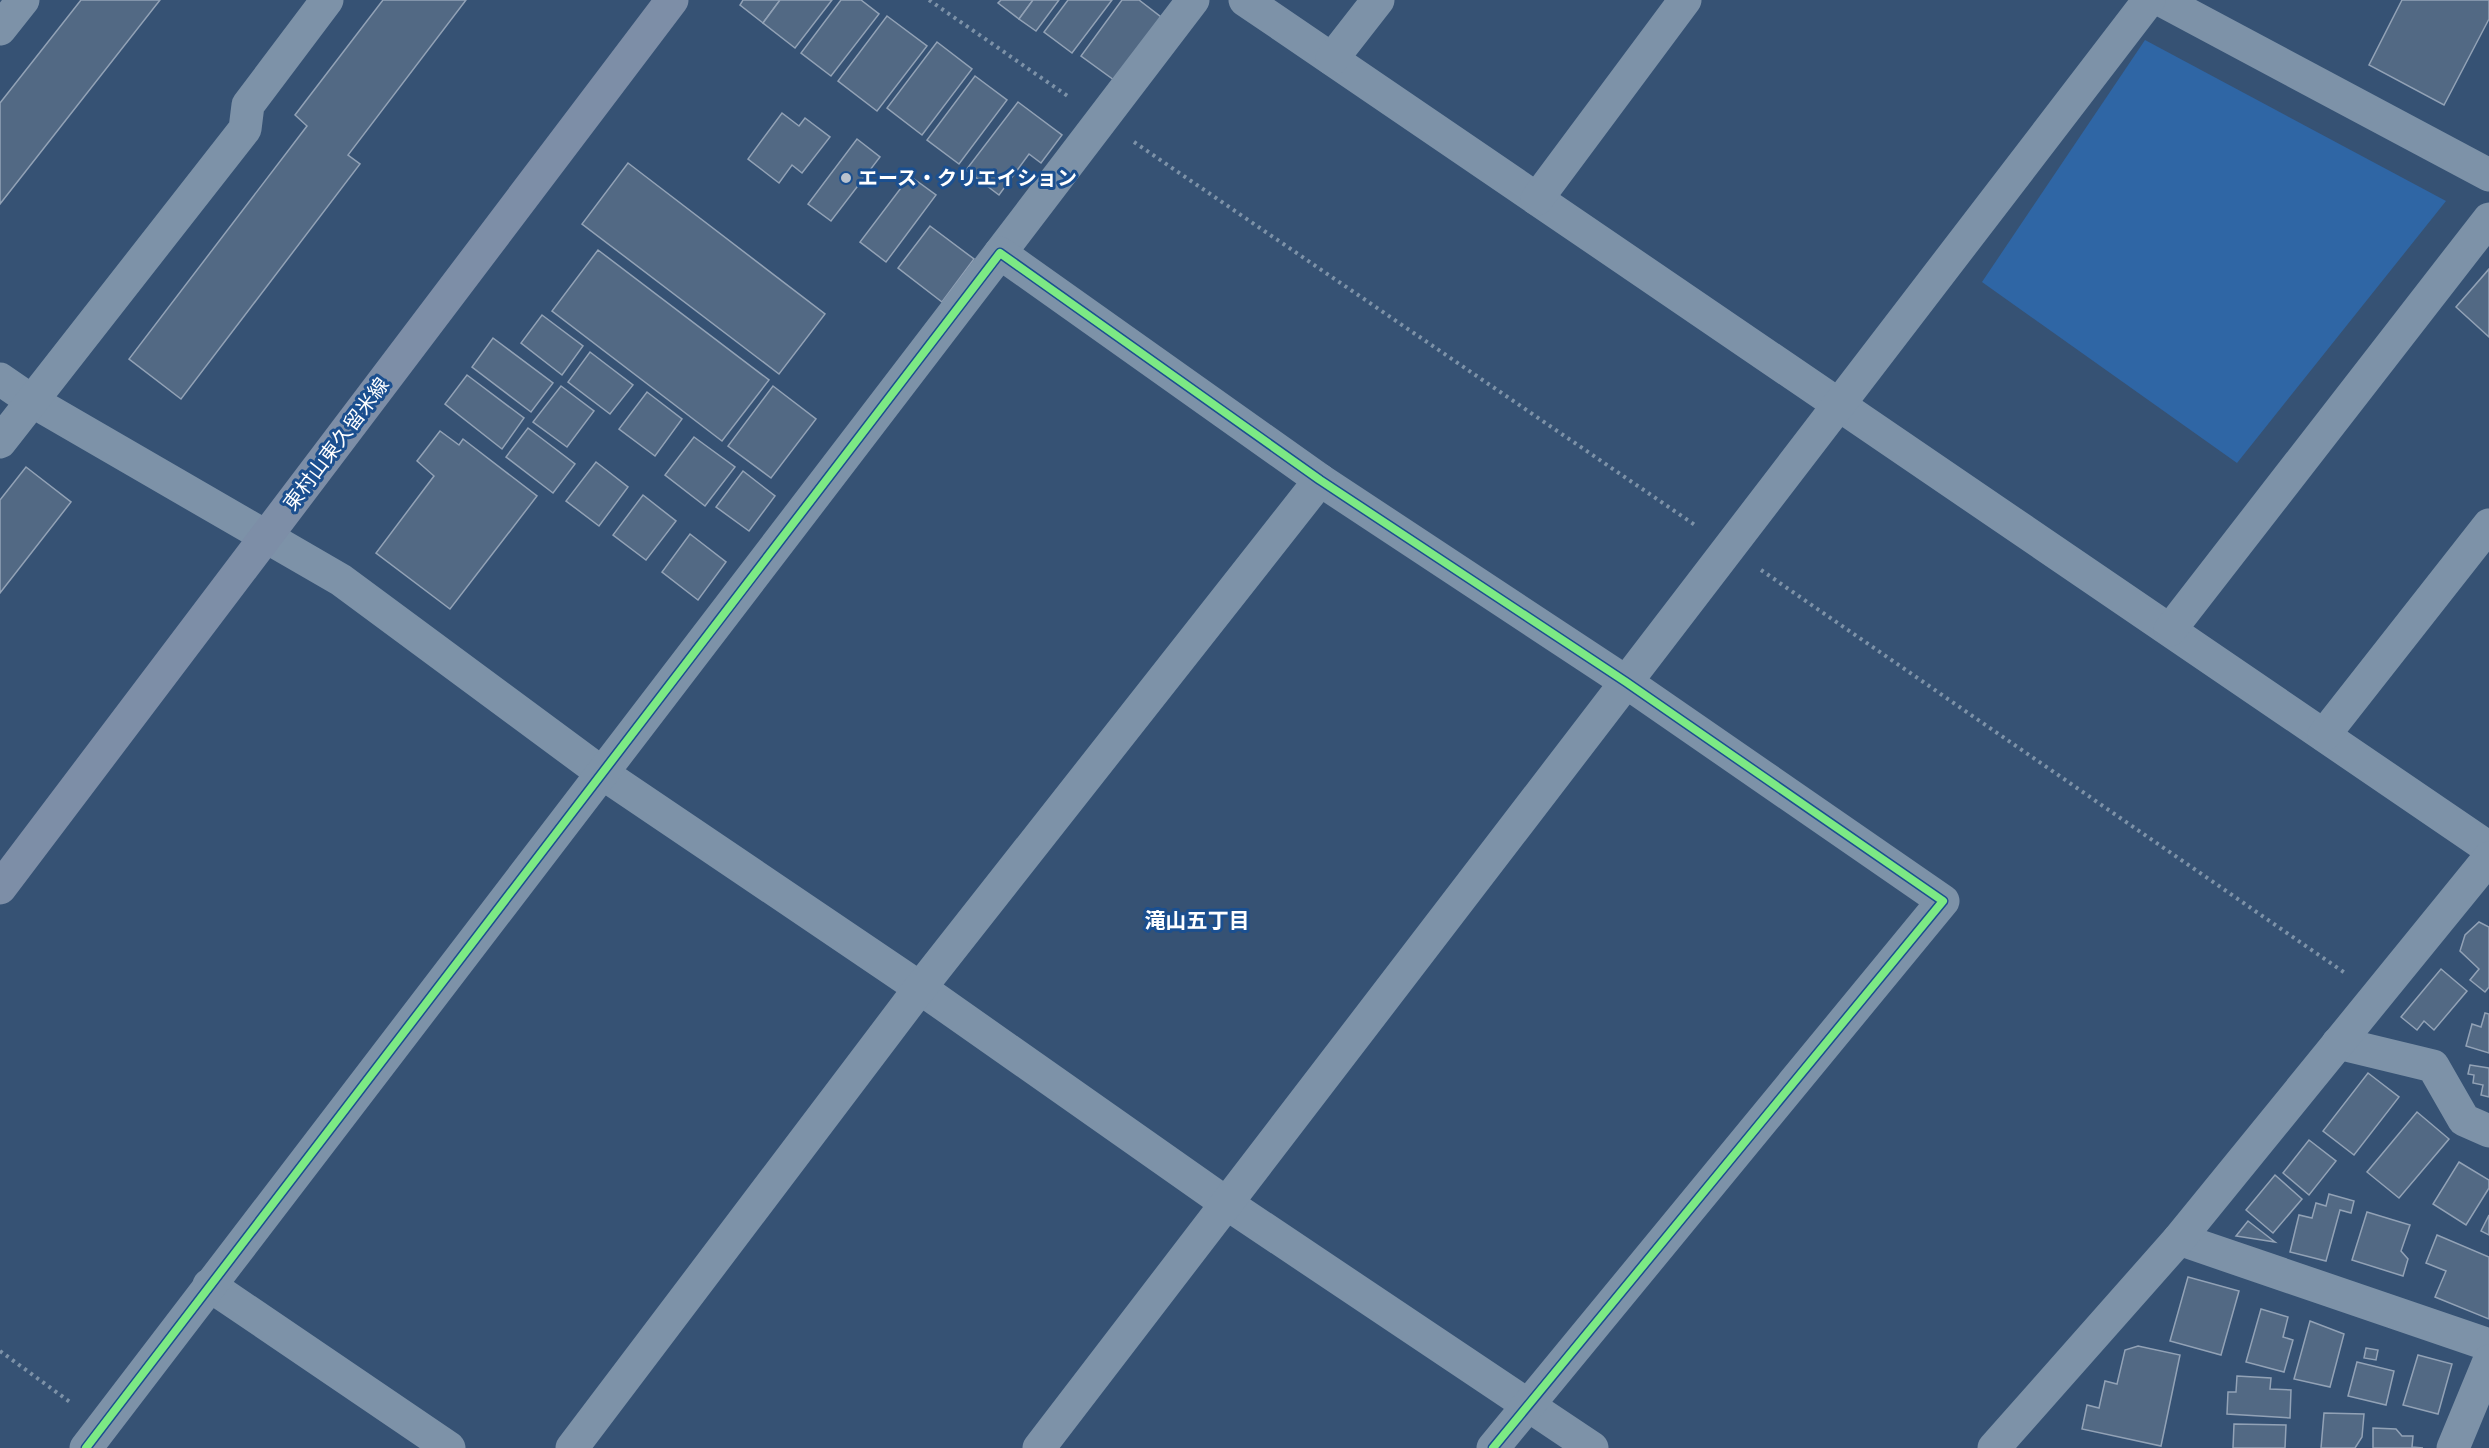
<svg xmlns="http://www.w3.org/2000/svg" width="2489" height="1448" font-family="Cabin,'Noto Sans JP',sans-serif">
<rect width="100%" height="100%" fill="#365274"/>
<path fill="#2f66a5" d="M2145,40L2446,201L2237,463L1982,282Z"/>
<g fill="#526984" stroke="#92a2b6" stroke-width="1.5">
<path d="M81,0H160L0,204V103Z"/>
<path d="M383,0H466L348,155L360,164L181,399L129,359L307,126L295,115Z"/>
<path d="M743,0H780L763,23L740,5Z"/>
<path d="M780,0H832L795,48L763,23Z"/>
<path d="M841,0H861L879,14L831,76L801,53Z"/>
<path d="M1001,0H1033L1019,19L998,3Z"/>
<path d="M1033,0H1059L1036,31L1019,19Z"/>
<path d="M1068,0H1112L1072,53L1044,32Z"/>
<path d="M1122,0H1139L1161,17L1114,80L1081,56Z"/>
<path d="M2402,0H2489V19L2444,105L2369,65Z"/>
<path d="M887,16L927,46L877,111L838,81Z"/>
<path d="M937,42L972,69L922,135L887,108Z"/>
<path d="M975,76L1007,100L959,164L927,140Z"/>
<path d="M1018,102L1062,135L1041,163L1029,154L999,195L966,170Z"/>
<path d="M782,113L799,126L805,118L830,137L802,173L792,165L779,183L748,159Z"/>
<path d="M857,139L880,157L831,221L808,204Z"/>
<path d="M628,163L825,314L779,374L582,224Z"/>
<path d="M910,176L936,195L886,262L860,242Z"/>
<path d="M930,226L974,259L942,302L898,268Z"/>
<path d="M598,250L769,380L722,441L552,311Z"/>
<path d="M2489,269V337L2456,307Z"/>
<path d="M542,315L583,346L562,375L521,343Z"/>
<path d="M493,338L553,383L531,412L472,367Z"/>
<path d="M590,352L633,385L610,414L568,382Z"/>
<path d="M467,375L524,418L502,449L445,404Z"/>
<path d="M561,386L594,411L567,447L533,422Z"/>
<path d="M773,386L816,419L771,478L728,446Z"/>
<path d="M647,392L682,419L655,456L619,429Z"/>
<path d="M528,428L575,464L553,493L506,457Z"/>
<path d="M440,431L459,445L463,439L537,496L450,609L376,553L434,476L417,461Z"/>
<path d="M694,437L735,467L705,506L665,475Z"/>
<path d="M596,462L628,487L599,526L566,501Z"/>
<path d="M26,467L71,502L0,593V500Z"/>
<path d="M743,471L775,496L749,531L716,507Z"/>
<path d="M643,495L676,521L646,560L613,535Z"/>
<path d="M690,534L726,562L698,600L662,572Z"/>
<path d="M2479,922L2489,927V987L2485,992L2470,980L2479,969L2460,951L2465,935Z"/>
<path d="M2441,969L2467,991L2434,1030L2424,1021L2417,1030L2401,1017Z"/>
<path d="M2485,1013L2489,1014V1053L2466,1046L2472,1024L2481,1027Z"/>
<path d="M2470,1065L2489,1068V1097L2481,1095L2483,1085L2473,1083L2474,1075L2468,1074Z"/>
<path d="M2368,1073L2399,1097L2354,1155L2323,1131Z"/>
<path d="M2417,1112L2449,1139L2399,1198L2367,1172Z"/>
<path d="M2309,1140L2336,1161L2309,1195L2283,1173Z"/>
<path d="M2459,1162L2489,1180V1188L2466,1225L2433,1204Z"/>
<path d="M2275,1175L2302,1199L2273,1233L2246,1210Z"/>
<path d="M2329,1194L2354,1201L2351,1213L2340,1210L2326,1261L2290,1252L2299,1215L2312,1218L2316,1203L2326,1206Z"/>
<path d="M2367,1212L2410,1225L2401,1251L2408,1259L2403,1276L2352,1260Z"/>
<path d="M2489,1215V1235L2481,1231Z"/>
<path d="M2248,1221L2275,1242L2236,1236Z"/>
<path d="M2437,1235L2489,1257V1319L2435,1297L2446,1271L2426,1263Z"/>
<path d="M2188,1277L2239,1291L2221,1355L2170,1341Z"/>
<path d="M2261,1309L2288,1317L2283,1337L2293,1340L2284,1372L2246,1362Z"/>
<path d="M2310,1321L2344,1334L2330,1387L2294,1379Z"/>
<path d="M2138,1346L2180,1355L2161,1446L2082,1429L2087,1405L2099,1408L2105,1381L2117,1384L2125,1350Z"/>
<path d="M2366,1348L2378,1350L2376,1360L2364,1358Z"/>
<path d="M2418,1355L2452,1364L2438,1414L2403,1405Z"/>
<path d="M2357,1362L2394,1371L2386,1405L2348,1396Z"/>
<path d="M2237,1376L2271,1378L2270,1389L2291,1390L2290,1418L2227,1414L2228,1392H2236Z"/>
<path d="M2324,1413L2364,1414L2362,1437L2355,1448H2321Z"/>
<path d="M2234,1424L2286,1425L2285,1448H2233Z"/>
<path d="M2373,1428L2396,1429L2402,1436H2413L2412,1447L2423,1448H2373Z"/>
</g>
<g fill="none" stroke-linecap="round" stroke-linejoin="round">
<g stroke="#7d92a8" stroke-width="4" stroke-dasharray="3 4.5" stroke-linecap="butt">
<path d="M929,0L1069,97"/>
<path d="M1134,142L1695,525"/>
<path d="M1761,570L2345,973"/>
<path d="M0,1351L70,1402"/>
</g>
<g stroke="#7d92a8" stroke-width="33">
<path d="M1245,0L2489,848"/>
<path d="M2161,0L2489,175"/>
<path d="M0,29L23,0"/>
<path d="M1332,59L1378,0"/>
<path d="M1537,199L1685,0"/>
<path d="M1000,253L1193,0"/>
<path d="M0,379L32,401L341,580L602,773L920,988L1226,1203L1592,1448"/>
<path d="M0,442L245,129L248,105L327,0"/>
<path d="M2170,630L2489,219"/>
<path d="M2324,735L2489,525"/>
<path d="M2338,1043L2433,1066L2464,1120L2489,1131"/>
<path d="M2179,1239L2489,1345"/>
<path d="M209,1285L449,1448"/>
<path d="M86,1448L1000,253L1320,480L1626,682L1943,901L1493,1448"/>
<path d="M572,1448L920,988L1320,480"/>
<path d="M1039,1448L2149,0"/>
<path d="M1994,1448L2179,1239L2489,858"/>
<path d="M2453,1448L2489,1361"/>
</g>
<path stroke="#7d8ea7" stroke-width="33" d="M0,888L672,0"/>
<defs>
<path id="cycleway" d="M86,1448L1000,253L1320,480L1626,682L1943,901L1493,1448"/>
</defs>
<use href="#cycleway" stroke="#1b4f8f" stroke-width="11"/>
<use href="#cycleway" stroke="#7ce984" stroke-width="8"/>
</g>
<circle fill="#b9c2ce" stroke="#1b4f8f" stroke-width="2" cx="846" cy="178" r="6"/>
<g text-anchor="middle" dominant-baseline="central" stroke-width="6" stroke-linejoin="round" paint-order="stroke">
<g font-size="20" font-weight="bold" fill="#fff" stroke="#1b4f8f" text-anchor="start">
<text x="858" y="178">エース・クリエイション</text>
</g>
<g font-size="20" fill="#fff" stroke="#1b4f8f">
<text transform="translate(336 444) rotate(-53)">東村山東久留米線</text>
</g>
<g font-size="21" font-weight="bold" fill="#fff" stroke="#1b4f8f">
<text x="1197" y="920">滝山五丁目</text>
</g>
</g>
</svg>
